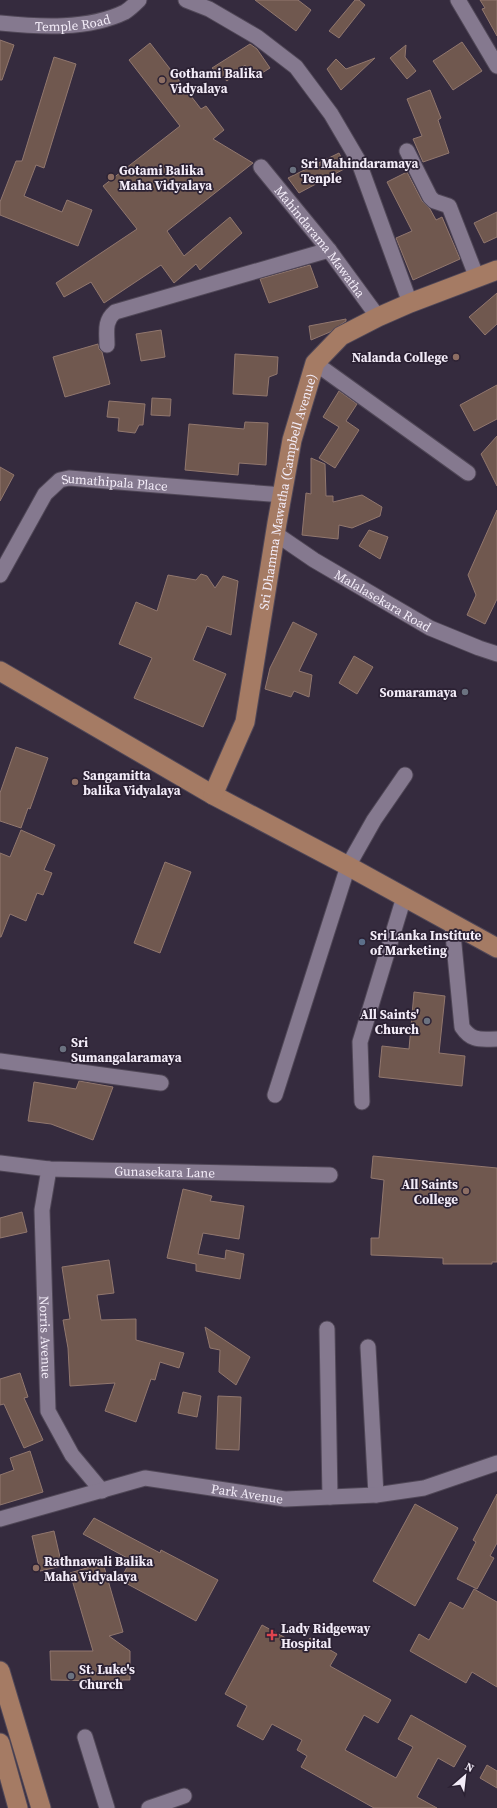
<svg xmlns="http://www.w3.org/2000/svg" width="497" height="1808" font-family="'Source Serif 4',serif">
<rect width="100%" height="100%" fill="#352b3e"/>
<g fill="#70584f" stroke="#91776e">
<path d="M255,0H298L311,10L296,31Z"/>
<path d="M355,0H359L365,5L339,38L329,31Z"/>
<path d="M480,0H497V36L482,9L485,8Z"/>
<path d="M0,40L14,45L2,80H0Z"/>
<path d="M462,42L482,71L453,90L433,61Z"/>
<path d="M150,43L201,109L206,106L224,130L213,139L253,163L167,231L184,256L230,217L242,233L200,270L196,264L174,283L161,265L104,303L91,282L64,297L56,283L137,229L103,186L180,126L129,60Z"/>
<path d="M250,44L257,49L270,68L254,78L245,65L227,81L212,68Z"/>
<path d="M406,45L405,57L416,71L407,79L390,58Z"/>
<path d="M54,57L76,64L44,168L36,165L24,196L62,212L67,200L92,210L78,246L0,215V202L16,161H22Z"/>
<path d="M375,58L341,90L327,69L336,59L346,69Z"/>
<path d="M430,90L441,118L438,120L449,153L423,162L413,139L422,136L407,99Z"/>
<path d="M339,153L346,168L299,193L288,178Z"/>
<path d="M407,172L422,201L430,209L436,220L442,217L460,259L413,280L396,238L412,231L387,182Z"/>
<path d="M497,212V237L484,243L474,223Z"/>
<path d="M310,265L318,287L269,303L260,279Z"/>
<path d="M497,293V324L485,335L469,317Z"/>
<path d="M346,319V321L330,332L311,340L309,326Z"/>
<path d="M161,330L165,357L141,361L136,334Z"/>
<path d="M98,344L99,349L102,352L110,384L65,397L53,357Z"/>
<path d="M235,354L278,357L277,374L269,377L267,396L233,394Z"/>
<path d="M497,385V419L474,431L460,405Z"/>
<path d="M339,391L357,404L346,421L359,430L335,468L319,458L339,427L323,417Z"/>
<path d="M152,398L171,399L170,416L151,415Z"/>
<path d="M109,401L145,404L143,425H139L135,433L118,431L119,418L107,417Z"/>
<path d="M245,422L268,423L266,465L239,463L238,475L185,470L189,424L244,429Z"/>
<path d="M497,436V486L481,454Z"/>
<path d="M311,458L325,464L326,496H333V502L362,495L382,507L380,516L352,528L339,525L338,539L302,535L306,493L311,494Z"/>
<path d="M0,467L14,475L0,501Z"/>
<path d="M497,510V599L485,624L467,615L476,595L468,575Z"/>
<path d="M369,530L388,537L380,559L359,546Z"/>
<path d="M201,574L207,576L215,588L223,576L238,581L231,635L207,626L193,660L226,674L203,727L134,698L152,658L119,644L136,602L157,611L168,575L196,580Z"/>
<path d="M293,622L317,634L299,671L312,675L309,697L294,691L291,697L265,689L270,668Z"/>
<path d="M354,656L373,667L357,694L339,683Z"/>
<path d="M16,747L48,758L30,809L28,808L21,828L0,821V793Z"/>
<path d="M21,830L55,845L44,870L52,873L43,895L37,893L26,921L10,914L1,937H0V853L10,857Z"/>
<path d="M165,862L191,872L160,953L134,943Z"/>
<path d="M414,992L445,996L439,1053L465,1056L462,1086L379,1077L382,1046L409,1049Z"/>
<path d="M79,1081L113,1087L93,1140L51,1124L28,1121L34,1082L76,1089Z"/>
<path d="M373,1156L497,1168V1262H492V1264H443V1258L371,1255V1238H379L384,1180L371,1178Z"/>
<path d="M183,1189L212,1196L210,1201L244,1206L239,1239L203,1233L198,1254L225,1259L226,1250L244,1254L240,1279L196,1271V1264L167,1258Z"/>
<path d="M22,1212L27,1232L0,1238V1218Z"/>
<path d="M109,1260L114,1293L97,1295L101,1320L136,1319V1340L184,1353L179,1368L160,1362L155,1380L151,1379L136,1422L105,1411L115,1383L70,1386L68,1348L63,1320L70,1319L62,1267Z"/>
<path d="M205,1327L250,1357L236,1385L219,1372L220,1350L210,1348Z"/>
<path d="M20,1373L28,1397L24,1398L43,1440L24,1448L4,1404L0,1405V1379Z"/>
<path d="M183,1392L201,1396L197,1417L178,1413Z"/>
<path d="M218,1396L241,1397L239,1450L216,1449Z"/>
<path d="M30,1451L43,1492L0,1505V1475L14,1470L10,1458Z"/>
<path d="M497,1494V1543L490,1556L494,1558L477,1589L457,1579L476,1542L473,1540Z"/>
<path d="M415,1504L458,1528L415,1606L373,1581Z"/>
<path d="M94,1518L160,1553L161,1550L218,1580L196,1621L120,1580L131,1560L83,1534Z"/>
<path d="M54,1531L62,1566L40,1571L32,1536Z"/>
<path d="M103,1563L123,1632L109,1636L130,1651V1680H122V1686H108V1681L51,1680L50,1651H93L70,1573Z"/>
<path d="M474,1589L497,1602V1687L472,1672L466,1683L410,1651L419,1634L429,1640L450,1602L463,1609Z"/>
<path d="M262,1625L304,1648L310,1638L337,1654L330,1666L391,1700L378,1723L364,1715L345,1750L396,1778L413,1747L398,1739L411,1715L466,1746L454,1767L438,1758L417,1797L437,1808H374L301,1767L307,1756L297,1750L302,1740L272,1724L263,1740L237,1726L247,1706L225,1694Z"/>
<path d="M487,1765L497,1771V1788L480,1778Z"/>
</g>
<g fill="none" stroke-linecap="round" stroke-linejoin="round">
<defs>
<g id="minor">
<path d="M186,0L209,9L257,37L296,67L331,114L358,160L410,303"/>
<path d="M458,0L497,66"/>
<path id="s1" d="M0,23C39,27 88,30 125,12C130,9 135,4 139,0"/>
<path d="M407,151L430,197L434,201L449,206L477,278"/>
<path id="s2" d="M261,167L329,250L378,317"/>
<path d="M107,345C107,332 104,321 115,312L329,250"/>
<path d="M315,363L468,473"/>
<path id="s3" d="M276,534L314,560L430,628L479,648L497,654"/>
<path id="s4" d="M0,575L45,494L60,480L69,478L283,495"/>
<path d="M452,924L462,1027C472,1042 481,1039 497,1039"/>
<path d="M0,1061L161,1083"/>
<path d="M275,1095L348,866L374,820L405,775"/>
<path d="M362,1102L360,1042L404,897"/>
<path id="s5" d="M0,1163L49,1169L330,1175"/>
<path id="s6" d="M49,1169L42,1210L48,1411L72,1455L102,1491"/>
<path d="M327,1329L330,1497"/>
<path d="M368,1347L376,1495"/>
<path id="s7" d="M0,1519L145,1478L285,1499L376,1495L424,1488L497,1463"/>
<path d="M85,1737L107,1808"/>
<path d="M149,1808L184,1796"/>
</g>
<g id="major">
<path d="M0,671L213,795L348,866L497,948"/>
<path id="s8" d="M213,795L245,722L277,523L292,440L315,363L341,336L378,317L410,303L497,270"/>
<path d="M0,1671L41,1808"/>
<path d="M0,1743L18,1808"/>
</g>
</defs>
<use href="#minor" stroke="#504757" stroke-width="17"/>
<use href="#major" stroke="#504757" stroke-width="21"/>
<use href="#minor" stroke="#85798f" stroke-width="15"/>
<use href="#major" stroke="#a57b64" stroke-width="19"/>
</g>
<g fill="#8d6e63" stroke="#2b2133" stroke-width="1.5">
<circle cx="162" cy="80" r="4"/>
<circle cx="111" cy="177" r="4"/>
<circle cx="456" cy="357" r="4"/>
<circle cx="75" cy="782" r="4"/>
<circle cx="466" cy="1191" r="4"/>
<circle cx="36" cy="1568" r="4"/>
</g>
<g fill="#6b7280" stroke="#2b2133" stroke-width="1.5">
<circle cx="293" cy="170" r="4"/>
<circle cx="465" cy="692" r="4"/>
<circle cx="427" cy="1021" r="4"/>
<circle cx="63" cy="1049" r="4"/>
<circle cx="71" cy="1676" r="4"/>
</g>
<circle fill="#5c6f8a" stroke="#2b2133" stroke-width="1.5" cx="362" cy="942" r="4"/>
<path fill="#e0444e" stroke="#2b2133" stroke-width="1.5" d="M270 1629h4v4h4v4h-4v4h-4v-4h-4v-4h4z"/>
<g text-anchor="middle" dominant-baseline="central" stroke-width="3.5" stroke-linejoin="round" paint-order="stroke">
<g font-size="13" fill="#f3ecf8" stroke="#2b2133">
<text stroke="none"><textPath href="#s1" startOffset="73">Temple Road</textPath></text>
<text stroke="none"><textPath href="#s2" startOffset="95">Mahindarama Mawatha</textPath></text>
<text stroke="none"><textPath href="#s4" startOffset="168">Sumathipala Place</textPath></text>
<text stroke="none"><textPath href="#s8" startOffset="314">Sri Dhamma Mawatha (Campbell Avenue)</textPath></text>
<text stroke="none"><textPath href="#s3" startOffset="126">Malalasekara Road</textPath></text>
<text stroke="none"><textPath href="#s5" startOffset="165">Gunasekara Lane</textPath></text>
<text stroke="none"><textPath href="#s6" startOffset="169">Norris Avenue</textPath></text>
<text stroke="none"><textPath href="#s7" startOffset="254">Park Avenue</textPath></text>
</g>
<g font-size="13" font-weight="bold" fill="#f3ecf8" stroke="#2b2133" text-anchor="start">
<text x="170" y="73">Gothami Balika<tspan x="170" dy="15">Vidyalaya</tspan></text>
<text x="301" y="163">Sri Mahindaramaya<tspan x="301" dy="15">Tenple</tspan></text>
<text x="119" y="170">Gotami Balika<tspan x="119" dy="15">Maha Vidyalaya</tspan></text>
<text x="448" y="357" text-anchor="end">Nalanda College</text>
<text x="457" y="692" text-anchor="end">Somaramaya</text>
<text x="83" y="775">Sangamitta<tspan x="83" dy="15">balika Vidyalaya</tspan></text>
<text x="370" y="935">Sri Lanka Institute<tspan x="370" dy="15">of Marketing</tspan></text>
<text x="419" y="1014" text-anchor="end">All Saints'<tspan x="419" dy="15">Church</tspan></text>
<text x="71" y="1042">Sri<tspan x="71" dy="15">Sumangalaramaya</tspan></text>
<text x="458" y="1184" text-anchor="end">All Saints<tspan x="458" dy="15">College</tspan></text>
<text x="44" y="1561">Rathnawali Balika<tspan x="44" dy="15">Maha Vidyalaya</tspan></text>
<text x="281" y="1628">Lady Ridgeway<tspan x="281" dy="15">Hospital</tspan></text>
<text x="79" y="1669">St. Luke's<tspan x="79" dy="15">Church</tspan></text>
</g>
</g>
<g transform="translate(465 1776) rotate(28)" stroke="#2b2133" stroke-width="3" paint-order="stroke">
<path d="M0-3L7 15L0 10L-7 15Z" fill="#f3ecf8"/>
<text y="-6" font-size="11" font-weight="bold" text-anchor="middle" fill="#f3ecf8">N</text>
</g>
</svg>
